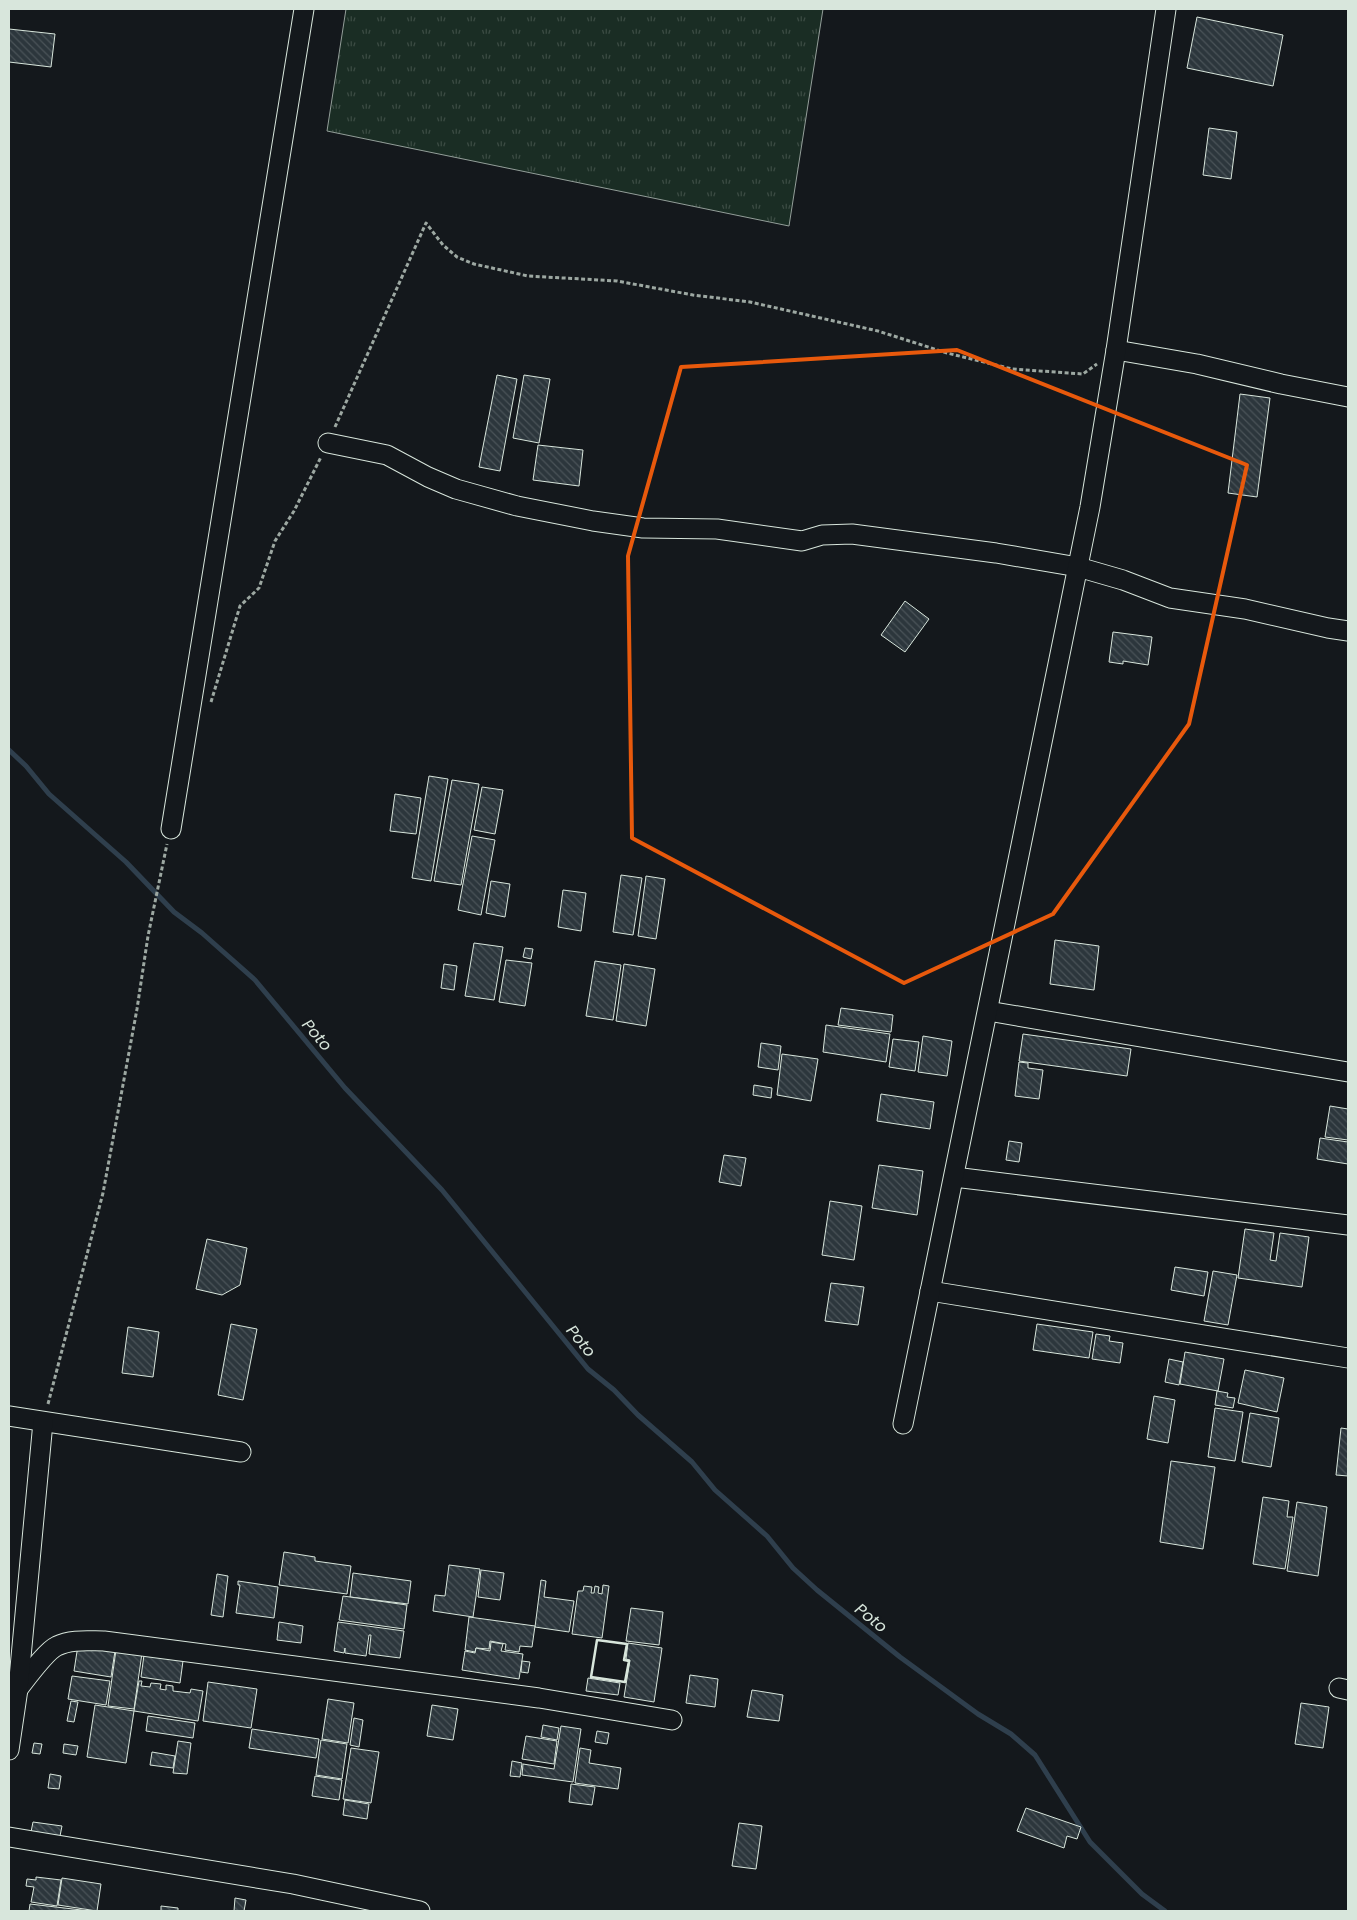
<svg xmlns="http://www.w3.org/2000/svg" width="1357" height="1920" font-family="Poppins,sans-serif">
<defs>
<pattern id="grass-tufts" width="24" height="20" patternUnits="userSpaceOnUse" patternTransform="scale(1.25)"><rect width="24" height="20" fill="#1a2d24"/><path d="M3 7l-1-3M5 7V3M7 7l1-3M15 17l-1-3M17 17v-4M19 17l1-3" fill="none" stroke="#3b4b43"/></pattern>
<pattern id="building-back-hatch" width="6" height="6" patternUnits="userSpaceOnUse" patternTransform="scale(1.25)"><rect width="6" height="6" fill="#2c363c"/><path d="M-1 5l2 2M0 0l6 6M5-1l2 2" fill="none" stroke="#4a5358"/></pattern>
</defs>
<rect width="100%" height="100%" fill="#14181c"/>
<path fill="url(#grass-tufts)" stroke="#939e99" d="M346,9H823L789,226L327,131Z"/>
<g fill="none" stroke-linecap="round" stroke-linejoin="round">
<path stroke="#2f3f4d" stroke-width="5" d="M9,750L26,766L49,794L126,862L174,912L202,933L255,980L345,1088L442,1190L588,1369L614,1390L638,1415L692,1462L715,1490L767,1536L793,1568L817,1590L900,1657L978,1714L1011,1734L1035,1755L1090,1842L1142,1894L1165,1911"/>
</g>
<g fill="url(#building-back-hatch)" stroke="#d8e6dc">
<path d="M1197,17L1283,35L1273,86L1187,68Z"/>
<path d="M9,29L55,34L51,67L9,62Z"/>
<path d="M1209,128L1237,132L1231,179L1203,175Z"/>
<path d="M497,375L517,379L500,471L479,467Z"/>
<path d="M524,375L550,379L539,443L513,438Z"/>
<path d="M1240,394L1270,398L1257,497L1228,493Z"/>
<path d="M538,445L583,450L579,486L533,480Z"/>
<path d="M905,601L929,619L905,652L881,635Z"/>
<path d="M1113,632L1152,637L1148,665L1123,661V664L1109,662Z"/>
<path d="M429,776L448,779L431,881L412,878Z"/>
<path d="M452,780L479,784L461,885L434,881Z"/>
<path d="M482,787L503,790L495,834L474,830Z"/>
<path d="M395,794L421,798L416,834L390,831Z"/>
<path d="M472,836L495,840L481,915L458,910Z"/>
<path d="M621,875L642,878L633,935L613,932Z"/>
<path d="M646,876L665,879L656,939L638,936Z"/>
<path d="M491,881L510,884L505,917L486,913Z"/>
<path d="M563,890L586,893L581,931L558,927Z"/>
<path d="M1055,940L1099,946L1094,990L1050,984Z"/>
<path d="M474,943L503,947L494,1000L465,996Z"/>
<path d="M525,948L533,949L531,959L523,957Z"/>
<path d="M506,960L532,963L525,1006L499,1002Z"/>
<path d="M595,961L621,965L613,1020L586,1016Z"/>
<path d="M444,964L457,966L454,990L441,988Z"/>
<path d="M624,964L655,969L646,1026L616,1021Z"/>
<path d="M841,1008L893,1015L891,1032L838,1025Z"/>
<path d="M826,1025L890,1034L886,1062L823,1052Z"/>
<path d="M1023,1034L1131,1049L1127,1076L1019,1061Z"/>
<path d="M923,1036L952,1041L947,1076L918,1072Z"/>
<path d="M893,1039L919,1042L915,1071L889,1067Z"/>
<path d="M761,1043L781,1046L778,1070L758,1067Z"/>
<path d="M782,1054L818,1059L811,1101L777,1095Z"/>
<path d="M1019,1062L1028,1063V1068L1043,1070L1039,1099L1015,1096Z"/>
<path d="M754,1085L772,1088L771,1098L753,1095Z"/>
<path d="M881,1094L934,1102L930,1129L877,1121Z"/>
<path d="M1330,1106L1348,1109V1140L1325,1137Z"/>
<path d="M1320,1138L1348,1142V1164L1317,1159Z"/>
<path d="M1009,1141L1022,1143L1019,1162L1006,1160Z"/>
<path d="M724,1155L746,1158L741,1186L719,1182Z"/>
<path d="M879,1165L923,1171L917,1215L872,1208Z"/>
<path d="M830,1201L862,1206L854,1260L822,1255Z"/>
<path d="M1245,1229L1274,1233L1270,1260L1276,1261L1280,1233L1309,1237L1302,1287L1238,1278Z"/>
<path d="M207,1239L247,1248L240,1285L222,1295L196,1289Z"/>
<path d="M1175,1267L1208,1272L1204,1296L1171,1290Z"/>
<path d="M1213,1271L1237,1275L1228,1325L1204,1321Z"/>
<path d="M831,1283L864,1287L858,1325L825,1321Z"/>
<path d="M231,1324L257,1329L243,1400L218,1395Z"/>
<path d="M1037,1324L1093,1332L1089,1358L1033,1350Z"/>
<path d="M128,1327L159,1332L153,1377L122,1373Z"/>
<path d="M1096,1334L1110,1336L1109,1341L1123,1343L1120,1363L1092,1359Z"/>
<path d="M1185,1352L1224,1359L1218,1391L1180,1384Z"/>
<path d="M1169,1359L1183,1362L1179,1385L1165,1382Z"/>
<path d="M1245,1370L1284,1378L1277,1412L1238,1403Z"/>
<path d="M1217,1391L1228,1393L1227,1397L1235,1398L1233,1408L1215,1405Z"/>
<path d="M1154,1396L1175,1400L1168,1443L1147,1439Z"/>
<path d="M1215,1408L1243,1412L1235,1461L1208,1457Z"/>
<path d="M1250,1413L1279,1418L1271,1467L1242,1462Z"/>
<path d="M1341,1428L1348,1429V1476L1336,1475Z"/>
<path d="M1171,1461L1215,1467L1203,1549L1160,1542Z"/>
<path d="M1263,1497L1289,1501L1287,1517H1293L1285,1569L1253,1564Z"/>
<path d="M1297,1502L1327,1507L1318,1576L1287,1571Z"/>
<path d="M284,1552L315,1557V1561L351,1566L347,1594L279,1585Z"/>
<path d="M449,1565L480,1569L473,1617L433,1611L435,1595L445,1596Z"/>
<path d="M481,1570L504,1573L500,1600L478,1597Z"/>
<path d="M353,1573L411,1581L408,1604L350,1597Z"/>
<path d="M217,1574L228,1576L223,1617L211,1615Z"/>
<path d="M541,1580L546,1581L544,1597L574,1601L569,1632L535,1627Z"/>
<path d="M238,1581L278,1587L274,1618L236,1613L240,1585H238Z"/>
<path d="M603,1585L609,1586L602,1638L572,1634L578,1591H583L584,1586L592,1587L591,1593H594L595,1586L599,1587L598,1593L602,1594Z"/>
<path d="M343,1596L407,1605L404,1629L339,1620Z"/>
<path d="M631,1608L663,1612L659,1645L626,1641Z"/>
<path d="M469,1617L535,1626L532,1647L520,1646L519,1652L505,1650L506,1644L490,1641L489,1649L476,1648L475,1652L465,1650Z"/>
<path d="M279,1622L303,1626L301,1643L277,1640Z"/>
<path d="M338,1622L404,1631L400,1658L369,1654L371,1635H369L366,1656L345,1653V1648L344,1653L334,1651Z"/>
<path d="M491,1642L503,1644L501,1651L523,1654L519,1679L462,1670L465,1651L475,1653L476,1648L490,1651Z"/>
<path d="M628,1643L662,1648L654,1702L624,1697L630,1660L626,1659Z"/>
<path d="M78,1645L115,1651L111,1677L74,1671Z"/>
<path d="M116,1650L142,1653L134,1709L108,1706Z"/>
<path d="M144,1655L183,1661L180,1683L141,1677Z"/>
<path d="M522,1661L530,1662L528,1673L521,1672Z"/>
<path d="M690,1675L718,1679L715,1707L686,1703Z"/>
<path d="M72,1676L110,1681L106,1705L68,1699Z"/>
<path d="M588,1678L620,1683L618,1695L586,1691Z"/>
<path d="M139,1681H142L141,1686L150,1687L151,1683L161,1684L160,1689L166,1690V1685L173,1686V1691L190,1693L191,1689L203,1691L198,1721L134,1711Z"/>
<path d="M208,1682L257,1689L251,1728L203,1721Z"/>
<path d="M752,1690L783,1695L779,1721L747,1717Z"/>
<path d="M328,1699L354,1703L348,1743L322,1739Z"/>
<path d="M71,1701L78,1702L74,1722L67,1721Z"/>
<path d="M1301,1703L1329,1707L1323,1748L1295,1744Z"/>
<path d="M95,1705L134,1711L126,1763L87,1757Z"/>
<path d="M432,1705L458,1709L453,1740L427,1736Z"/>
<path d="M148,1716L195,1723L193,1738L146,1731Z"/>
<path d="M354,1718L363,1720L359,1747L350,1745Z"/>
<path d="M543,1725L559,1728L557,1740L541,1737Z"/>
<path d="M561,1726L581,1729L573,1782L522,1775L523,1764L554,1769Z"/>
<path d="M252,1729L319,1739L316,1758L249,1748Z"/>
<path d="M597,1731L609,1733L607,1744L595,1742Z"/>
<path d="M526,1736L557,1741L554,1764L522,1759Z"/>
<path d="M321,1740L347,1744L342,1779L316,1775Z"/>
<path d="M178,1741L191,1743L187,1774L173,1773Z"/>
<path d="M34,1743L42,1744L40,1754L32,1753Z"/>
<path d="M64,1744L78,1746L76,1755L63,1753Z"/>
<path d="M351,1748L379,1752L371,1803L343,1799Z"/>
<path d="M580,1748L591,1750L589,1763L621,1768L618,1789L575,1783Z"/>
<path d="M152,1752L175,1756L173,1768L150,1765Z"/>
<path d="M512,1761L522,1763L520,1777L510,1776Z"/>
<path d="M50,1774L61,1776L59,1789L48,1788Z"/>
<path d="M315,1776L342,1780L339,1800L312,1796Z"/>
<path d="M571,1784L595,1787L592,1805L569,1802Z"/>
<path d="M345,1800L369,1804L367,1819L343,1815Z"/>
<path d="M1026,1808L1081,1827L1077,1839L1067,1836L1064,1848L1017,1831Z"/>
<path d="M33,1822L62,1826L60,1836L31,1832Z"/>
<path d="M739,1823L762,1826L756,1869L732,1866Z"/>
<path d="M36,1877L61,1880L57,1906L31,1902L34,1887L26,1886L27,1879L36,1880Z"/>
<path d="M62,1878L101,1884L97,1911L58,1905Z"/>
<path d="M235,1898L246,1900L244,1911H234Z"/>
<path d="M30,1904L90,1911H29Z"/>
<path d="M161,1906L178,1908V1911H161Z"/>
</g>
<g fill="none" stroke-linecap="round" stroke-linejoin="round">
<defs>
<g id="minor">
<path d="M1116,350L1197,364L1281,384L1348,397"/>
<path d="M328,443L387,455L428,477L456,489L517,506L593,521L643,528L717,529L802,541L822,535L852,534L996,553L1078,567L1123,580L1170,598L1245,609L1328,628L1348,631"/>
<path d="M171,829L304,9"/>
<path d="M988,1011L1348,1072"/>
<path d="M954,1177L1348,1225"/>
<path d="M930,1291L1348,1358"/>
<path d="M9,1416L241,1452"/>
<path d="M903,1424L1090,507L1116,350L1166,9"/>
<path d="M1339,1688L1348,1690"/>
<path d="M18,1689C26,1679 46,1651 57,1646C71,1639 88,1641 104,1641L539,1698L672,1720"/>
<path d="M9,1750L18,1689L43,1422"/>
<path d="M9,1837L293,1884L420,1911"/>
</g>
</defs>
<use href="#minor" stroke="#d8e6dc" stroke-width="21"/>
<g stroke="#9da8a2" stroke-width="3" stroke-dasharray="4 2.5" stroke-linecap="butt">
<path d="M335,427L426,223L443,245L457,257L474,264L528,276L617,281L693,295L750,302L878,331L947,353L1012,369L1083,374L1097,364"/>
<path d="M211,702L240,606L259,588L275,541L294,511L321,457"/>
<path d="M48,1404L103,1193L137,1009L148,936L167,844"/>
</g>
<use href="#minor" stroke="#14181c" stroke-width="19"/>
<path stroke="#d8e6dc" stroke-width="2.5" d="M597,1640L627,1644L624,1660L629,1661L625,1682L591,1677Z"/>
</g>
<path fill="none" stroke="#e8590c" stroke-width="4" stroke-linejoin="round" d="M957,350L1247,465L1189,724L1053,914L904,983L632,838L628,556L681,367Z"/>
<g text-anchor="middle" dominant-baseline="central" stroke-width="4" stroke-linejoin="round" paint-order="stroke">
<g font-size="16" font-style="italic" fill="#d8e6dc" stroke="#14181c">
<text transform="translate(317 1035) rotate(50)">Poto</text>
<text transform="translate(581 1341) rotate(51)">Poto</text>
<text transform="translate(871 1618) rotate(39)">Poto</text>
</g>
</g>
<rect width="1357" height="1920" fill="none" stroke="#d8e6dc" stroke-width="20"/>
</svg>
